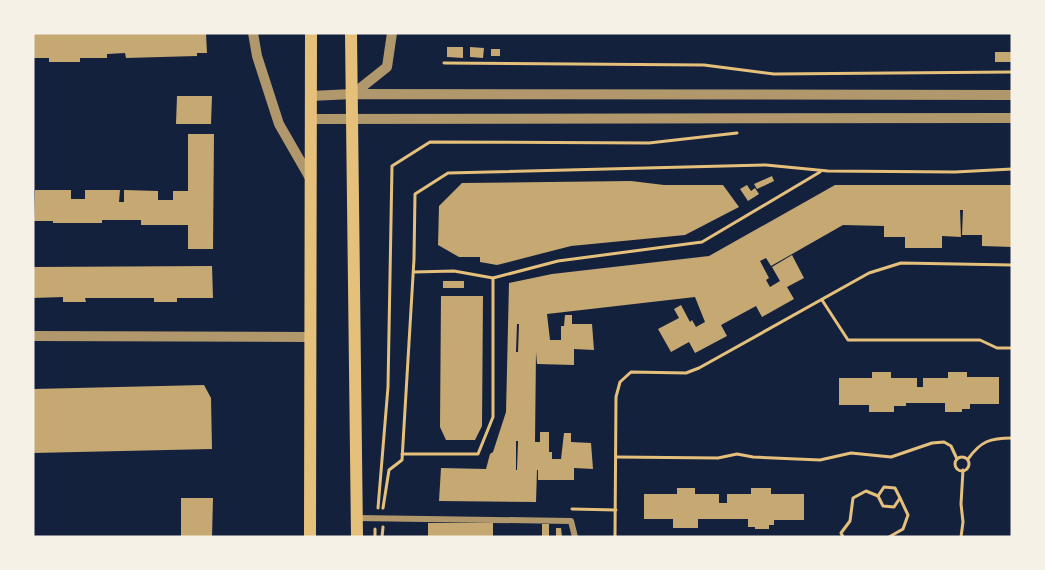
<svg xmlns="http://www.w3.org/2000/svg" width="1045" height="570" font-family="'DejaVu Sans',sans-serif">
<rect width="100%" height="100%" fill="#14213d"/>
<g fill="#c6a872" fill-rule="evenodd">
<path d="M33,33H206L207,53H197V56L126,58L125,53L107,54V58H80V62H49V58H33Z"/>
<path d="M447,47H463V58L447,57Z"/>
<path d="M470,47L484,48L483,58L470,57Z"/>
<rect x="491" y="49" width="9" height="7"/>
<rect x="995" y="52" width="17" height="10"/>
<path d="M177,96H212L211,124H176Z"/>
<path d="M188,134H214L213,249H188V225H141V220H102V223H53V221H34L35,190H71V199H85V190H120L119,202H124V190L158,191V200H173V191H188Z"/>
<path d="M772,176L774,181L757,189L754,184Z"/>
<path d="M631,181L664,185H723L739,207L685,235L571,246L497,265L480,262V257H459L438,245L439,206L462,183Z"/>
<path d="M747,185L751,191L755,188L759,194L748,201L740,189Z"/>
<path d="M835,185H1012V247L982,246V235H962L963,210H960L961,237L942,236V248H905V237H884V226L843,225L771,266L766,258L760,261L769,278L766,280L770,287L780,281L772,267L792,255L804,278L787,287L794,299L762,317L756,306L721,325L727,336L695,353L689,342L671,352L658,329L679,318L674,309L681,305L690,322L692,320L696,327L705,322L695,297L547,314L550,340H561V326H564L565,315H572V324H592L594,350L574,349V365L537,364L536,352L535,442H540V432H549V452H552V459H561L564,433H571V442L591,443L593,469L574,468V480H538V470H537L536,502L439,501L441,468L486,469L490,454L493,452L506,412L509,283L552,274L709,256ZM517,324H519L518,352H516ZM516,441H518L517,470H516Z"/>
<path d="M212,266L213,298H177V302H154V298H85L86,302H63V297L33,298V267Z"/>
<rect x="443" y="281" width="21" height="7"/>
<path d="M441,296H483L482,426L475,440H446L440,427Z"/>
<path d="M872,372H891V378H917V387H923V378H948V372H967V377H999V404H970V409H962V412H945V403H906V406H894V412H869V405H839V378H872Z"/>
<path d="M204,385L211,398L212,449L33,453V389Z"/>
<path d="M677,488H695V494H719V503H727V494H751V488H771V494H804V520H774V525H769V529H755V527H748V519H698V528H673V519H644V494H677Z"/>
<path d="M181,498H213L212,537H181Z"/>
<rect x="428" y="523" width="65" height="14"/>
<rect x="542" y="524" width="7" height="13"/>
<path d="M556,528H561L562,537H556Z"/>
</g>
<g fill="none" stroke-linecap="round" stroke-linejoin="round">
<g stroke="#e5c07b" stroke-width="3">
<path d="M444,63L704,65L774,74L1012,72"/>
<path d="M414,272L454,271L493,278L558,261L702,242L820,172"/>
<path d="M822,300L848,340H980L997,348H1012"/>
<path d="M402,454H478L493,417V278"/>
<path d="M617,457L718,458L737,454L753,457L820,460L851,453L891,457L932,443L944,442L951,446L957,459"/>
<circle cx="962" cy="464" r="7"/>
<path d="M968,459C981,441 990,438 1012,438"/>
<path d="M884,487L895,488L900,498L894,507L883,506L878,496Z"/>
<path d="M378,508L388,387L392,166L430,142L649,143L737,133"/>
<path d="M383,508L389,470L402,460L414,259L415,194L448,173L766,165L828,171L955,172L1012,169"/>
<path d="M572,509L616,510"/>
<path d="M375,537V529"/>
<path d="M382,537L383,527"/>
<path d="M615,537L616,397L620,382L631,372L686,373L699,368L869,273L901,263L1012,265"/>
<path d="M843,537L841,533L850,521L853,498L866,491L878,496"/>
<path d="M889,537L903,529L908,515L900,498"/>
<path d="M961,537L963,522L961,504L963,470"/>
</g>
<path stroke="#b1986c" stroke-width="6" d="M357,518L571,521L575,537"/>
<g stroke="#b1986c" stroke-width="10">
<path d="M253,33L257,56L279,124L310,178"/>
<path d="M353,94L387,67L392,33"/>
<path d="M310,96L353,94L1012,95"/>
<path d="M310,119L1012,118"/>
<path d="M33,336L310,337"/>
</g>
<g stroke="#e5c07b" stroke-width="12">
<path d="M351,33L357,537"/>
<path d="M310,537L311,33"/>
</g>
</g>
<rect width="1045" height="570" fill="none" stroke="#f6f1e7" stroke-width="69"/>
</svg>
